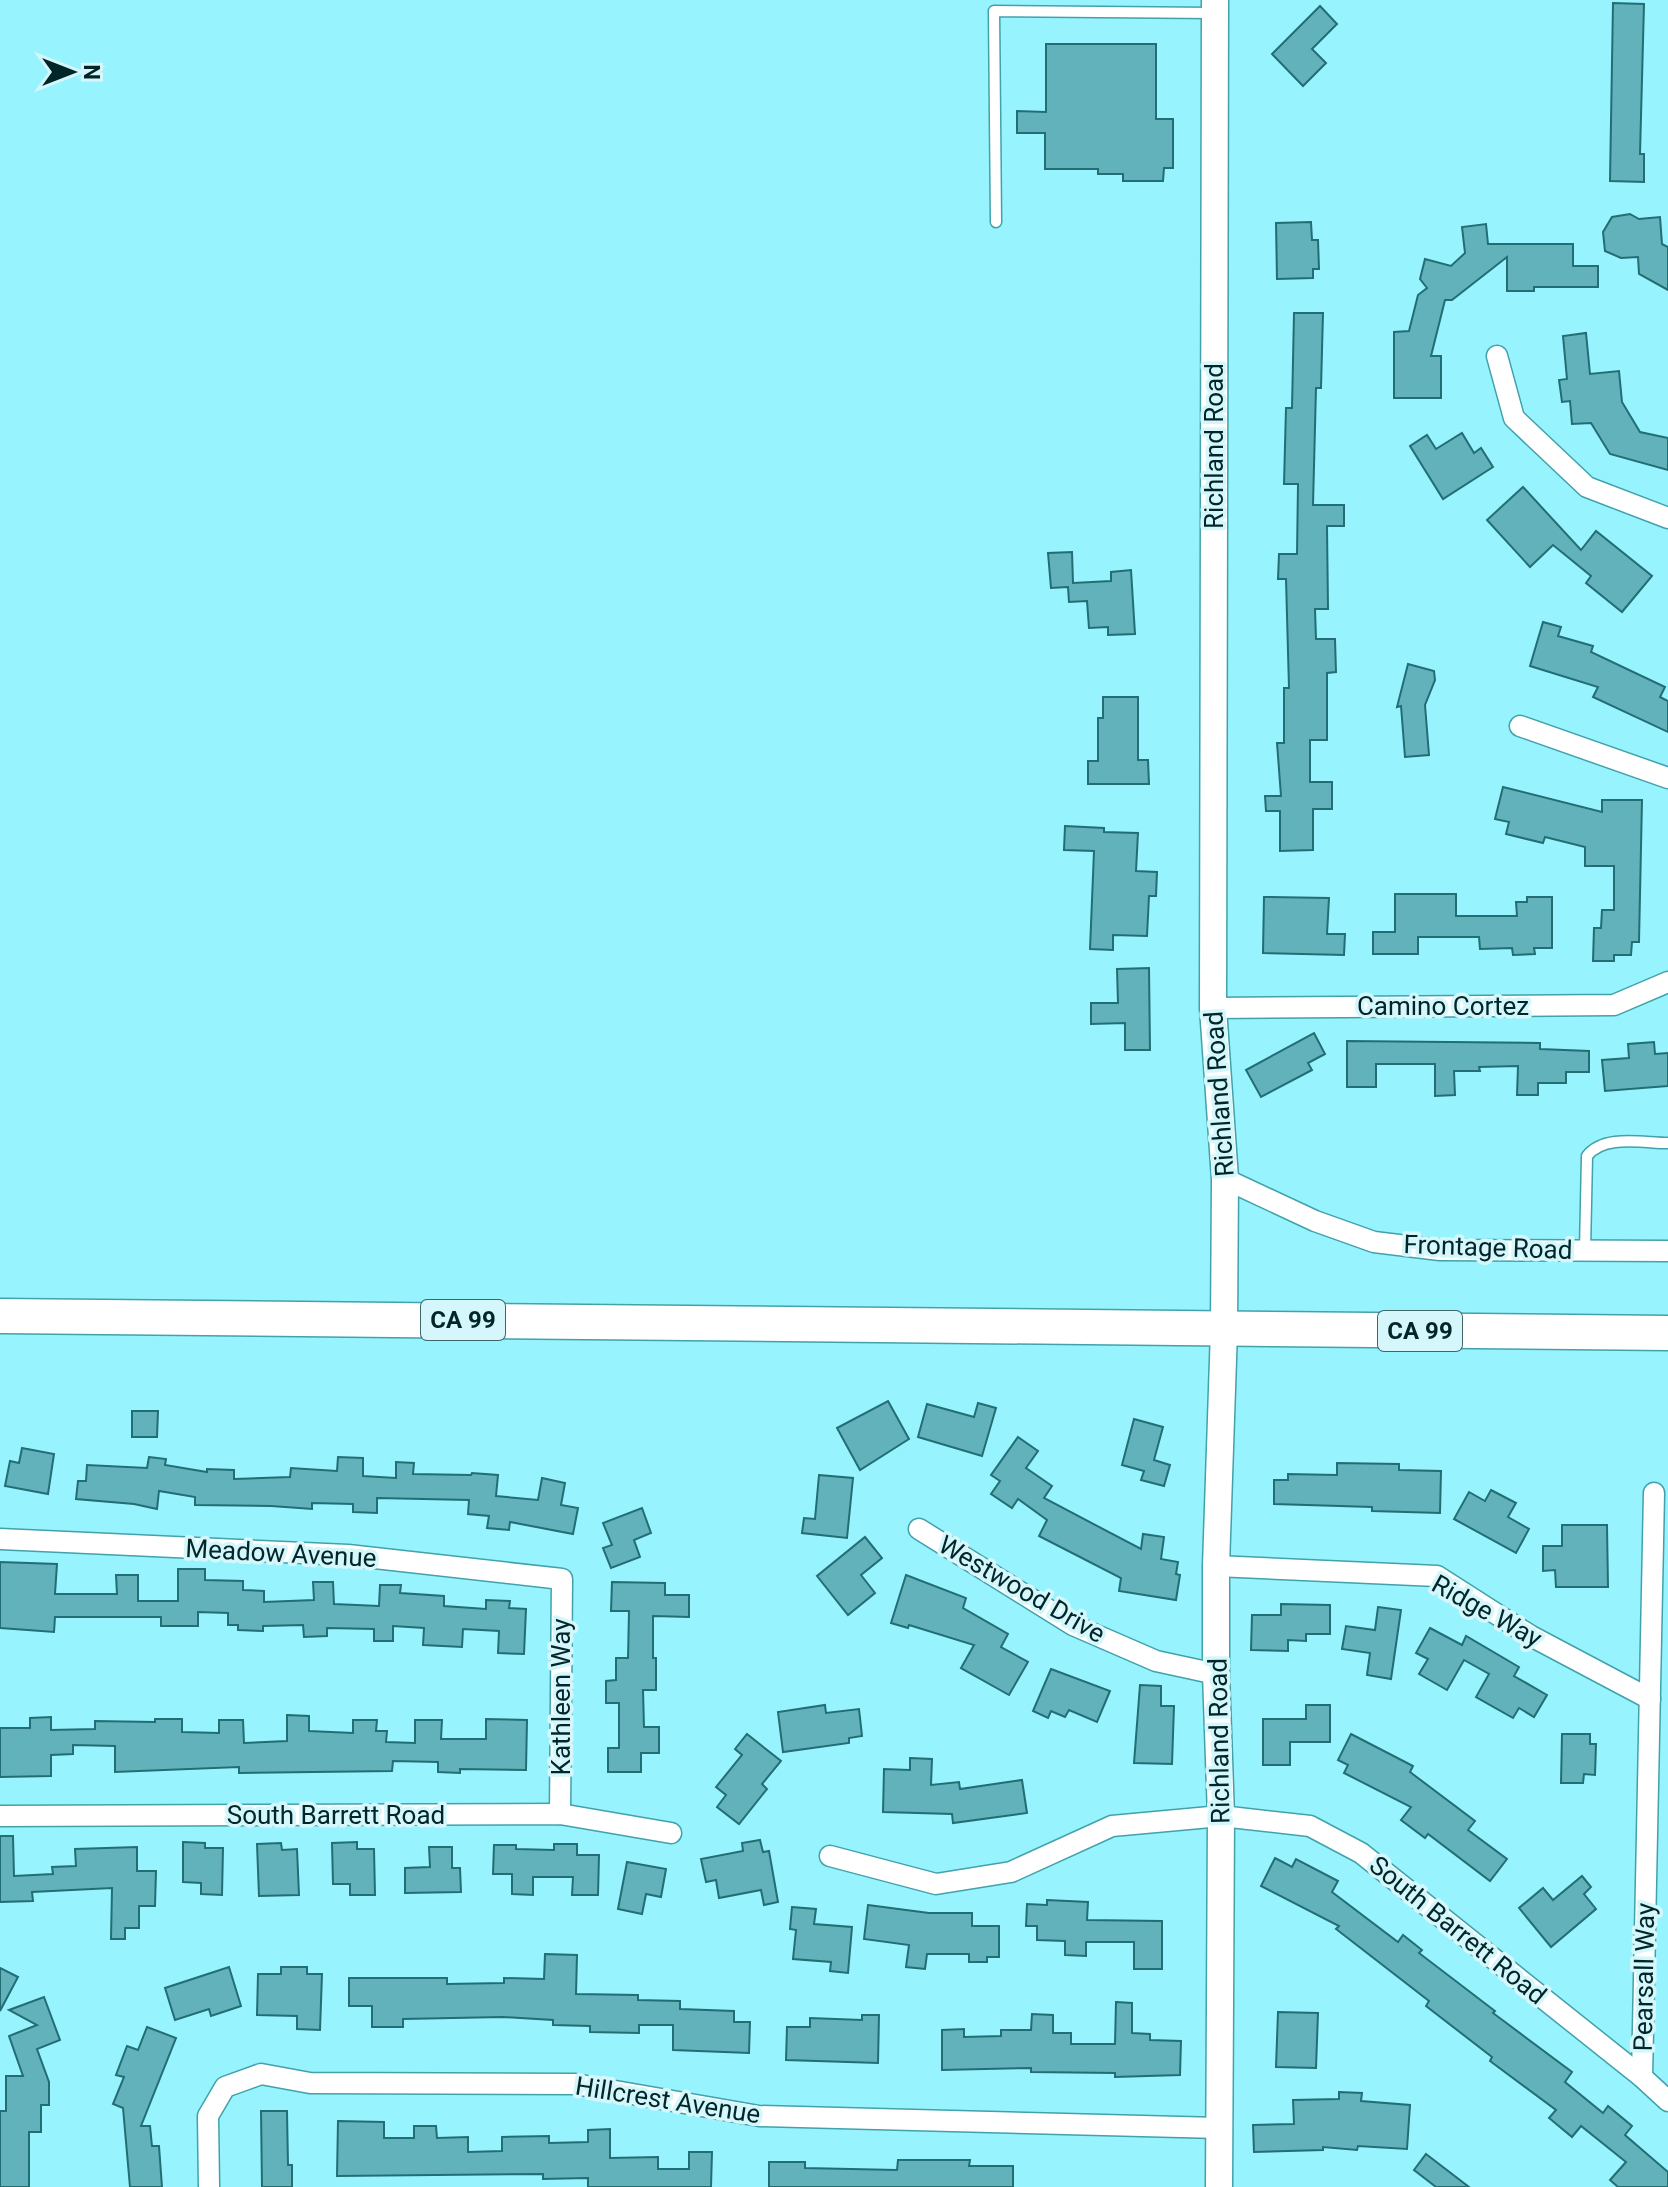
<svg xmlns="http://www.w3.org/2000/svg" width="1668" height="2187" font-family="Roboto,sans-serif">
<rect width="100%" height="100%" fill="#97f4fe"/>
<g fill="#61b2ba" stroke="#236d74" stroke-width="2">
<path d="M1613,3L1644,4L1640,154H1644V182L1610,181Z"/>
<path d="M1320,6L1337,24L1312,49L1326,63L1303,86L1272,54Z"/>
<path d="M1046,44H1156V119H1173V168H1164L1163,181H1123V174H1098V169H1045V133H1017V111L1046,112Z"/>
<path d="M1630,214L1639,219L1660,217L1662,244L1668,247V290L1639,274L1638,257L1621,258L1605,251L1603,232L1612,217Z"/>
<path d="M1311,222L1312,240H1318L1319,269H1313V278L1277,279L1276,223Z"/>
<path d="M1486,224L1488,244H1573V266H1598V287H1534V291H1507V257L1452,300H1445L1431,356H1441V398H1394V332L1409,331L1418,295L1427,288L1420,279L1425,259L1451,266L1465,253L1462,227Z"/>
<path d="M1294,313H1323L1321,388H1316L1313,505H1344V526H1327L1328,609H1315L1316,639H1335L1336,672L1327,673V740H1310V782H1332V809H1313V850L1280,851V811H1266L1265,796H1281L1277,743H1284V688H1289L1286,579H1278L1279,554H1297L1298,484H1284L1286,408H1292Z"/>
<path d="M1586,333L1590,374L1619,371L1622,402L1640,432L1668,438V470L1610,454L1591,423L1572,424L1570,401L1562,402L1559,380L1567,379L1563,336Z"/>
<path d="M1462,433L1474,453L1481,448L1493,467L1443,499L1410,446L1427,435L1436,449Z"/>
<path d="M1523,487L1581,550L1596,531L1652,576L1622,612L1586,583L1591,576L1553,545L1530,567L1487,520Z"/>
<path d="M1072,552L1073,583L1111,581V572L1131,570L1135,634L1108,635V627L1089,628L1087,601L1069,602L1068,587L1051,588L1048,553Z"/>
<path d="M1543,622L1561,627L1558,636L1593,646L1591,652L1665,687L1660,697L1668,701V732L1593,697L1598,687L1530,666Z"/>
<path d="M1408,664L1434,671L1435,680L1425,705L1429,755L1405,757L1401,706L1397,707Z"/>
<path d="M1103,697H1138V760H1148L1149,784H1088V761H1098V718H1103Z"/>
<path d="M1503,787L1602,812V800H1642L1639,942H1632L1631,955H1614V961H1593L1594,928H1601L1602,910H1614V866H1585V847L1545,837L1543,843L1506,834L1509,822L1495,819Z"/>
<path d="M1065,826L1104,828V832L1138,833L1136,871L1157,872L1156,896H1149L1147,936L1113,935V950L1090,949L1094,851L1064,850Z"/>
<path d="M1395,894H1456V916H1517L1516,902H1527V897H1552V948H1534L1535,954L1513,955L1512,948L1480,949L1479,937H1418V954H1373V932H1395Z"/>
<path d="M1264,897L1329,898L1327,934H1345L1344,955L1263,953Z"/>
<path d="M1149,968L1150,1050H1125V1023L1091,1024V1003H1118L1117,969Z"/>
<path d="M1314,1033L1325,1054L1308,1063L1312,1070L1261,1097L1246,1070Z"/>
<path d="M1347,1041L1540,1043V1049L1589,1051V1072H1566V1083H1538V1095H1517L1518,1066L1479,1067L1480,1071H1454L1455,1095L1435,1096V1064H1376V1087H1347Z"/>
<path d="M1654,1042L1655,1054L1668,1053V1086L1605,1091L1602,1060L1629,1058L1628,1044Z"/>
<path d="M888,1401L909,1439L860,1470L837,1428Z"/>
<path d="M978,1403L996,1408L982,1456L918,1437L927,1404L974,1417Z"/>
<path d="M132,1411H158L157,1437H132Z"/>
<path d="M1134,1419L1163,1427L1154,1460L1170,1465L1164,1486L1141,1480L1144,1471L1122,1465Z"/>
<path d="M1018,1437L1038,1451L1026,1468L1052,1486L1044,1498L1141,1549L1143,1534L1164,1537L1161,1559L1178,1562L1176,1574L1180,1575L1176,1600L1119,1591L1121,1578L1039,1536L1047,1520L1018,1499L1012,1508L991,1494L1000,1481L991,1475Z"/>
<path d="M22,1448L54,1454L48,1494L5,1486L10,1461L19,1463Z"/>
<path d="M149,1457L166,1459L165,1465L207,1472V1469L234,1470V1479L290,1477L291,1468L337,1471L338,1457L363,1458V1476L396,1478V1462L414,1463L413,1474L471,1475L472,1473L498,1475L496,1496L538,1500L542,1478L565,1483L561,1505L578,1508L573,1534L510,1522L509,1530L487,1528L489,1516L468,1514L469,1500L377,1498V1513L353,1512V1504L312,1503V1509L271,1506L195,1505V1497L159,1491L157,1509L134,1504L76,1499L78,1481H86L87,1465L147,1468Z"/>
<path d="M1337,1463L1399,1464V1470L1441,1471L1440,1513L1372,1511V1507L1274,1504V1480H1288V1474L1337,1475Z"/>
<path d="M819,1475L853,1478L847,1538L802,1533L804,1518L815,1519Z"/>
<path d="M1491,1490L1516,1503L1508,1517L1529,1529L1516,1553L1454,1519L1469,1492L1485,1501Z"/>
<path d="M642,1508L651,1533L634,1540L640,1557L611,1568L603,1548L612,1545L603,1523Z"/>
<path d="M1562,1525H1607L1608,1587H1556L1555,1570L1543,1571V1546H1562Z"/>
<path d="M865,1537L882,1558L861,1575L875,1593L848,1615L817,1576Z"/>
<path d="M0,1562L57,1564L55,1594H117L116,1575H138V1601H178V1569H205V1580L243,1581V1590L264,1591V1602L314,1600L313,1582H333L334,1604L379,1606L380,1585H401L400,1593L444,1596V1606L486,1609V1600L510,1601L509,1608L526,1609L524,1654L498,1653L499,1631L463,1629L462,1647L423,1645L424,1628L393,1626V1641H374V1629L327,1628V1636L304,1637L303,1625L263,1626V1631L238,1630V1625H228V1613L198,1612V1626H161V1617H55L54,1632L0,1628Z"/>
<path d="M906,1575L966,1598L963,1608L1008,1634L1001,1647L1028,1662L1009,1695L961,1668L974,1645L909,1625L908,1628L891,1623Z"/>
<path d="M612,1582L665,1583V1595H689V1617L653,1616V1658H656V1690H643L644,1727H659V1753H641V1772H608V1748H619V1703H606V1681L616,1680V1658H628L629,1611H611Z"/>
<path d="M1281,1604L1330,1605V1634H1306V1641L1288,1640V1651L1251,1650L1252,1615H1281Z"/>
<path d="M1378,1607L1401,1610L1391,1679L1367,1675L1370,1653L1342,1649L1346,1626L1375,1630Z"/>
<path d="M1430,1628L1462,1645L1466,1636L1519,1667L1514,1676L1547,1695L1534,1717L1519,1708L1513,1718L1476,1697L1489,1674L1464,1660L1447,1690L1419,1674L1428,1659L1416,1653Z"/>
<path d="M1051,1669L1110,1691L1097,1722L1069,1710L1065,1717L1051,1711L1048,1718L1033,1711Z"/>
<path d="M1140,1685L1161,1686V1706H1174L1172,1764L1134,1763Z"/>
<path d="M825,1705L826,1713L859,1709L862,1736L849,1738V1743L783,1752L778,1712Z"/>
<path d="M1306,1705H1330V1742H1290V1765H1263V1719H1306Z"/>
<path d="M287,1715L309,1716V1731L353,1733V1720H377L376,1731H387L386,1742L415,1743V1720H442L441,1739H486V1719L527,1720L526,1770L460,1769V1773L438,1772V1762L393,1761L392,1771L239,1773V1767L115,1772V1746L73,1745V1754L51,1755V1776L0,1777V1728H30V1718L51,1717V1730L95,1729V1721L155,1722V1719H182V1732L219,1733V1720H243L244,1743L287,1741Z"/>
<path d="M747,1734L781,1761L762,1784L767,1789L739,1824L717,1807L726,1795L716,1787L742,1755L735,1749Z"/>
<path d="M1351,1734L1413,1766L1410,1772L1475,1821L1468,1830L1507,1859L1490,1881L1428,1834L1425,1838L1401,1820L1411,1807L1344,1773L1348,1765L1338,1760Z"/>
<path d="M1562,1734H1590V1744H1596L1595,1775L1584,1774L1583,1783H1561Z"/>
<path d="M910,1758L932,1759L931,1785L959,1782L960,1789L1022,1780L1027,1813L953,1823L952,1814L883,1812L884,1769L910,1770Z"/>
<path d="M0,1836H13L14,1876L53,1874L52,1867L76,1866L75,1849L137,1847V1871H156L155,1906H139V1928H125V1939H111L112,1888L32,1892L33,1901L0,1902Z"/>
<path d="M760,1840L763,1852L769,1851L778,1902L764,1905L761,1890L719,1898L716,1880L706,1882L701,1859L743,1851L742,1843Z"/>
<path d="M183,1842L205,1843V1848H223L222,1895L201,1894V1883L183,1882Z"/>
<path d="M357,1842V1849H374L375,1895H350V1884H333L332,1843Z"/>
<path d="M281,1843L282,1850L297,1849L299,1895L259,1896L257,1844Z"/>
<path d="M554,1844H577V1855H599L598,1895H572L573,1877H533V1895L512,1894V1874H493L494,1845H516V1849L554,1850Z"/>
<path d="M429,1847H452V1868H460L461,1892L405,1893V1868L430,1867Z"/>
<path d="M1275,1858L1292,1867L1296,1859L1338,1881L1332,1892L1398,1942L1403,1935L1422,1950L1419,1953L1495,2011L1493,2013L1572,2072L1565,2082L1603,2113L1608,2106L1632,2126L1625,2135L1668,2172V2187H1618L1610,2180L1626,2162L1581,2126L1572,2137L1549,2118L1556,2110L1490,2061L1492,2057L1426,2006L1429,2001L1336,1929L1339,1926L1261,1886Z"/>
<path d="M627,1862L666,1869L661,1897L646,1894L642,1914L618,1909Z"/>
<path d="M1582,1876L1591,1887L1584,1894L1596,1909L1551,1947L1519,1908L1543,1888L1553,1900Z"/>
<path d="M1047,1900L1088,1902L1087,1920L1162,1921V1969H1134V1942H1086V1956L1065,1955V1941L1037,1940V1926H1026L1027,1904L1047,1905Z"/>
<path d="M868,1905L929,1913H972V1926H999V1957H987V1962H969V1954H927L925,1969L906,1967L909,1945L864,1939Z"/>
<path d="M792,1907L816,1909L814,1924L852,1927L848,1973L830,1971L831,1962L793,1959L796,1930L790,1929Z"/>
<path d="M545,1954L577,1955L576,1994L638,1995V2000L680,2001V2009L734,2011V2022H750L749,2053L673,2050V2025H639V2033L590,2032V2026L553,2025V2020L503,2017L403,2019V2027H372V2006H349V1978H447V1984L504,1983V1978L544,1979Z"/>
<path d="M229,1967L241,2006L211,2016L209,2009L175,2020L165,1988Z"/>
<path d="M281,1967H307V1974H322L320,2030L297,2029V2016L257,2015L258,1974H281Z"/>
<path d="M0,1968L18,1977L0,2011Z"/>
<path d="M44,1997L60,2040L37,2049L49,2082V2105H41V2132H29V2187H0V2111H6V2076H23L9,2036L37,2025L9,2010Z"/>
<path d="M1116,2002L1132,2003V2033L1150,2034V2040L1181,2041L1180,2075L1115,2077V2073L1031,2072V2068L942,2070V2030L964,2029V2037L1001,2036V2030H1031L1032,2014L1053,2015V2033H1071V2044H1115Z"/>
<path d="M1278,2012L1318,2013L1316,2068L1276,2067Z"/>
<path d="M862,2015H879L878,2063L786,2060L787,2027H810V2018L862,2020Z"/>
<path d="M147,2027L176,2038L141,2126H150L152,2146H159L162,2187H130L123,2108L113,2104L124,2077L116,2075L127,2046L138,2050Z"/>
<path d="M1339,2092L1362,2093L1361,2101L1410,2105L1407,2149L1358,2146L1357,2150L1323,2147V2150L1254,2152L1253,2125L1294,2124L1293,2100L1339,2099Z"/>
<path d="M261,2111H287L288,2165H292V2187H262Z"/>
<path d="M338,2121L384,2122V2138H414V2126H436L437,2138L468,2137V2152L502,2151V2137L549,2136V2143L588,2142V2130L610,2129V2158L658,2157V2169H689V2152H712L711,2187H588V2178L543,2179V2174L337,2176Z"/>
<path d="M1426,2154L1469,2187H1436L1414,2170Z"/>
<path d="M898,2160H970L969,2166H1013V2187H769V2162H805V2168L897,2170Z"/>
</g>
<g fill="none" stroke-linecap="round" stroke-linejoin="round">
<defs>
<g id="service">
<path d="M996,222L994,11L1213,13"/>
<path d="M1585,1250L1587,1156C1604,1134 1643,1143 1668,1143"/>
</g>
<g id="minor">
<path d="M1497,356L1514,418L1587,487L1668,518"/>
<path d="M1520,726L1668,778"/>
<path d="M1213,1008L1614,1005L1668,982"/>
<path d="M1225,1179L1315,1221L1374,1242L1440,1250L1668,1251"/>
<path d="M919,1529L1073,1625L1156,1661L1216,1674"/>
<path d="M0,1539L348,1555L562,1579L560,1814"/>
<path d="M1216,1566L1437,1576L1531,1636L1650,1699"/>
<path d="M0,1816L560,1814L671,1833"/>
<path d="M830,1856L936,1884L1011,1872L1112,1826L1221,1816L1310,1826L1361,1853L1642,2077L1668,2101"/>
<path d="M1642,2077L1654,1493"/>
<path d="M209,2187L208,2116L225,2087L261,2074L310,2083L575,2084L759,2116L1219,2128"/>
</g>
<path id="tertiary" d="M1215,0L1213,1008L1225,1179L1224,1330L1216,1566V1674L1221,1816L1219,2187"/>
<path id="trunk" d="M0,1316L1668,1333"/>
</defs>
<use href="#service" stroke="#42a1ab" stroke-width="13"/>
<use href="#minor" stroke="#42a1ab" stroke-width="23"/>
<use href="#tertiary" stroke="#42a1ab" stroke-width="29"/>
<use href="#trunk" stroke="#42a1ab" stroke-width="37"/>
<use href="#service" stroke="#fff" stroke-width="10"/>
<use href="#minor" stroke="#fff" stroke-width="20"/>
<use href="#tertiary" stroke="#fff" stroke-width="26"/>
<use href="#trunk" stroke="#fff" stroke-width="34"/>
</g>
<g text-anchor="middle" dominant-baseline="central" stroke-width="7" stroke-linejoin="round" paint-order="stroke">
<g fill="#d5f7fb" stroke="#406569" stroke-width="2">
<rect x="421" y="1300" width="84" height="40" rx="6"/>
<rect x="1378" y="1311" width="84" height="40" rx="6"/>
</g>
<g font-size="24" font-weight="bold" fill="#00262a">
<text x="463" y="1320">CA 99</text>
<text x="1420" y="1331">CA 99</text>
</g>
<g font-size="26" fill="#00262a" stroke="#d5f7fb">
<text transform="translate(1214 446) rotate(-90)">Richland Road</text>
<text x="1443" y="1006">Camino Cortez</text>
<text transform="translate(1219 1094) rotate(-94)">Richland Road</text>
<text transform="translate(1488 1247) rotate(2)">Frontage Road</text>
<text transform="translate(281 1553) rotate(3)">Meadow Avenue</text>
<text transform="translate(1022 1589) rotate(30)">Westwood Drive</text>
<text transform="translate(1487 1611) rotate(29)">Ridge Way</text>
<text transform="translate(561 1697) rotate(-90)">Kathleen Way</text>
<text transform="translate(1219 1741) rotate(-91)">Richland Road</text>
<text x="336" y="1815">South Barrett Road</text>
<text transform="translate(1458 1930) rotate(39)">South Barrett Road</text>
<text transform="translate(1644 1977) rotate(-89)">Pearsall Way</text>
<text transform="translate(668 2100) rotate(9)">Hillcrest Avenue</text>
</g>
</g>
<g transform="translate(72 72) rotate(90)" stroke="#d5f7fb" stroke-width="6" paint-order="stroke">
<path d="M0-6L14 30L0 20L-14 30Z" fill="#00262a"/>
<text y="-12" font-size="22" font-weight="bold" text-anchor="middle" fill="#00262a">N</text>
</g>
</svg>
